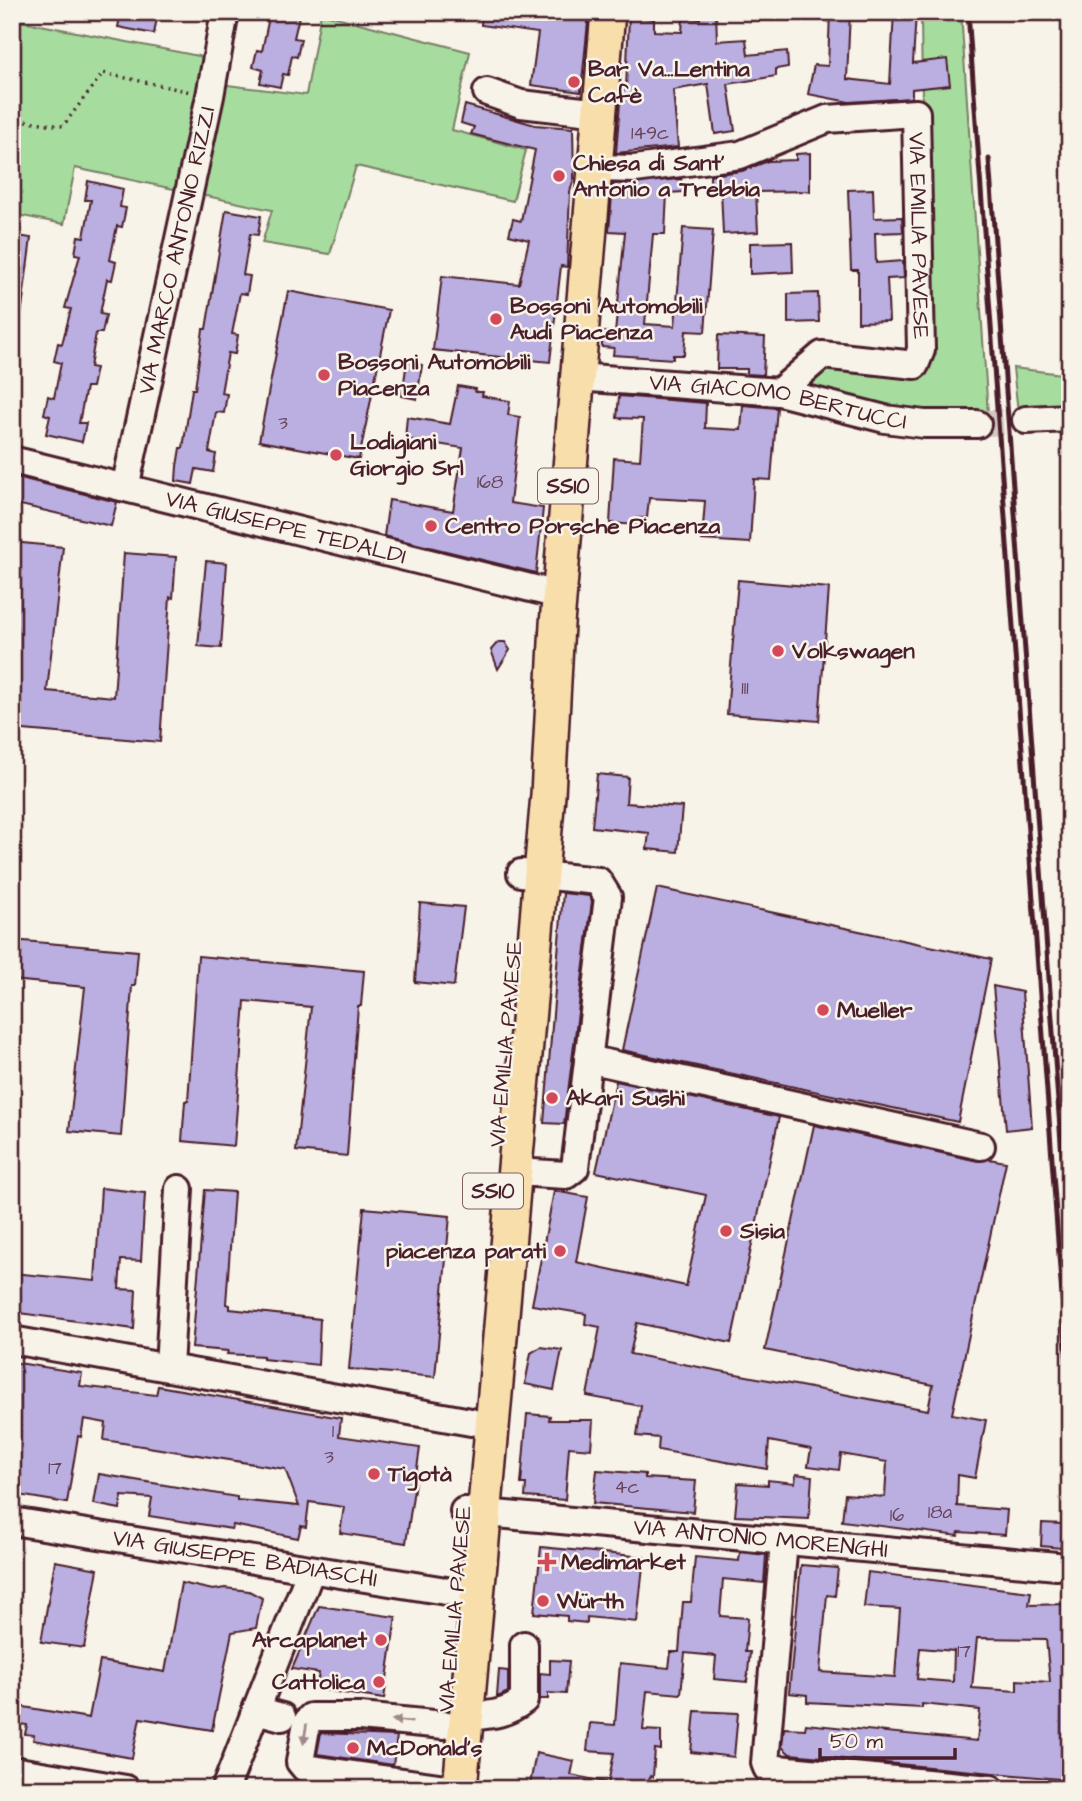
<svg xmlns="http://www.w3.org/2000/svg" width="1082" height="1801" font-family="'Architects Daughter',sans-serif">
<rect width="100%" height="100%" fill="#f7f3e8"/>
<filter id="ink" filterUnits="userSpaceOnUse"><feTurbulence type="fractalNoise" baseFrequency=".0143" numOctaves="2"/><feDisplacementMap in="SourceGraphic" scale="14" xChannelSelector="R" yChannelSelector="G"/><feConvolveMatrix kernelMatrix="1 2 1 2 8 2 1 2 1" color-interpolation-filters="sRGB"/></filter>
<g filter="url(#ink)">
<g fill="#a7dc9f" stroke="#787e65" stroke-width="2">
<path d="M921,12H961L988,414H919L777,390L821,357L925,373Z"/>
<path d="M321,13L470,52L452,130L526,150L513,201L356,166L330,254L262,243L272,210L75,168L64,224L12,214V59L20,21L214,59L212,83L306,95Z"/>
<path d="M1013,368L1070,375V411L1018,412Z"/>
</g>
<g fill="#baafe0" stroke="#4a1f2b" stroke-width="2" fill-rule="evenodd">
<path d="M121,12H158L154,34L118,27Z"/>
<path d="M270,12H300L294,38L301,39L297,57L292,56L288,75L283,74L280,87L260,83L263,70L253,67L257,50L262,51Z"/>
<path d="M482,12H589L581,92L531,85L538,33L481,25Z"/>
<path d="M700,12H716L717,41L746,39L748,55L787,51L788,67L776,69V76L728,84L735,131L715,134L708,84L673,90L678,147L616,153L621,90L626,89L629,16L654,19V31L682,32L683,18L700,19Z"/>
<path d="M830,12H850L847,79L890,84L894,12H916L913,63L947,59L950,85L912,89V98L849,102L808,94L814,65L828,66Z"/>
<path d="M465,105L535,125L573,128L574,178L570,192L567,267L561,266L550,362L433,350L442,276L519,284L529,240L509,235L513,219L521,221L535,150L471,134L474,127L461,123Z"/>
<path d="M810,153V191L756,192L758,232L723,234L721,190L710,191V175L742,171L768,161L796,160V154Z"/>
<path d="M681,179L683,192L667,193L665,234H653L645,324L675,326L683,228L713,230L705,332L686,331L684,355H673V359L613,355L614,348L602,347V332L615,333L625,232L609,231L613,184Z"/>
<path d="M88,181L123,189L120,207L126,208L122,227L117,226L110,260L116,262L112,280L107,279L100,314L106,315L102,333H96L90,367L96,368L92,387H86L79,423H86L82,442L46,434L50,416L44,414L48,396L54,398L61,363L54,361L58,343L62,344L71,309L65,308L80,255L75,254L78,236L84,237L91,200H85Z"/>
<path d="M873,189L874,218L902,217L903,232L875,233L876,263L903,261L904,278L887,279L889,321L858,322V270H851L848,190Z"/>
<path d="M226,210L261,216L258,235L250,234L243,275L250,276L247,294L240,293L232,334L238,335L235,354L228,353L221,393L227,394L224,413L216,412L209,452L216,454L213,472L196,469L193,484L176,481L177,466L180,448H183L192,389H195L203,329H206Z"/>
<path d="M12,235L31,238L20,324L12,323Z"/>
<path d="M792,242L793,272L750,274V243Z"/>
<path d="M288,291L389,310L359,459L259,441Z"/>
<path d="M818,293L819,322L788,323V294Z"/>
<path d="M718,335L765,337L763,375L747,374V369H717Z"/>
<path d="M407,361L422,365L417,399L402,396Z"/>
<path d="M458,386L476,389L475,392H483L482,396L510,401L508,415L520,417L510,503L543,508L536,573L384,536L389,500L453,511L463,448L405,439L407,417L450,424Z"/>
<path d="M619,396L706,403L705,428L741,430L743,405L777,408L771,480L754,479L750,543L702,540L705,501L649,498L647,518H637V525L610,523L614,458L640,460L643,419L617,418Z"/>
<path d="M12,476L117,502L111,526L12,503Z"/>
<path d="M12,542L63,547L47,691L114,697L124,553L176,557L173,598L170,597L160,742L12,729Z"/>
<path d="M206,561L227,563L221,648L198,646Z"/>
<path d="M738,580L829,588L819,721L727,714Z"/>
<path d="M498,642H505L510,650L498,669L491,650Z"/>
<path d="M597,774L628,777L626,803L682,807L678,852L647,849L649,833L592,827Z"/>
<path d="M657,888L991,959L958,1122L622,1050Z"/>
<path d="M563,893L589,896L592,901L564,1124L544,1123Z"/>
<path d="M420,903L464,907L454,986L415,982Z"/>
<path d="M12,940L138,951L135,986H132L121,1136L69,1131L85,987L12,980Z"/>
<path d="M198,956L364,971L361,1006H358L347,1156L296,1151L311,1007L245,1001L234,1146L182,1141L185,1101H188Z"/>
<path d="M993,986L1022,992L1032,1127L1006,1130Z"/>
<path d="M616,1081L779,1117L731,1343L637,1323L630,1354L928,1410L933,1385L765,1350L814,1125L978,1161L989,1159L1006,1162L952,1414L986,1420L975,1478L958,1475L957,1506L1007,1510L1005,1535L959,1532L958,1536L842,1521L845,1494L885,1497L887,1462L841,1454L839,1470L808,1466L811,1449L769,1441L767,1469L658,1450L659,1438L637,1436L641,1406L587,1396L600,1327L585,1324L586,1314L532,1305L554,1191L588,1197L576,1262L686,1286L706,1195L596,1172Z"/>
<path d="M101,1188L145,1193L141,1261L121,1260L119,1289L136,1290L134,1329L12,1312L13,1273L95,1281Z"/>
<path d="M205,1190L234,1192L226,1304L230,1305V1309L320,1319L318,1365L263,1359V1356L227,1354L228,1351L192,1348Z"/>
<path d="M364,1208L450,1216L435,1377L349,1369Z"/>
<path d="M541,1347L562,1350L554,1390L525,1384L531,1353Z"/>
<path d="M12,1362L82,1373L80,1386L156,1395L158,1386L341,1418L339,1436L420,1448L406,1543L340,1533L344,1507L309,1502L306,1527L301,1526L298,1538L233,1525L232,1529L149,1516L152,1498L122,1496L120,1509L94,1504L99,1474L237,1497V1500L299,1506L285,1469L104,1440L106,1423L84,1419L81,1437L78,1436L67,1503L12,1494Z"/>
<path d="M527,1414L550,1416L549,1420H593L591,1449L569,1447L565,1500L525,1497L526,1484H521Z"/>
<path d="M597,1470L645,1474V1478L696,1481L693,1512L593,1503Z"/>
<path d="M796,1474L812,1476L809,1519L735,1516L738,1483L768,1485V1480L795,1483Z"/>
<path d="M1042,1523L1063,1524L1061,1548L1041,1546Z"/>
<path d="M541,1547L644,1557L637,1622L587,1617V1623L567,1621V1616L534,1613Z"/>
<path d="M740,1552L766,1555L764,1583L723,1579L720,1616L748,1618L745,1652H750L747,1682L714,1679L716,1656L685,1653L681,1694L647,1691L643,1730L661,1731V1750L655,1749L653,1777L650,1776L647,1789H607L614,1753L587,1751L590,1723L615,1725L620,1663L669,1668L671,1652H679L683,1602H691L695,1557L739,1561Z"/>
<path d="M55,1561L98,1569L84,1648L41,1642Z"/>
<path d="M801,1565L838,1568L835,1596L827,1595L820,1672L895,1677L900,1609L864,1607L868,1572L1031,1592L1029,1605L1068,1604L1070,1780L790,1754L782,1747L784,1728L805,1729L806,1724L977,1741L980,1710L922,1704V1708L807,1702V1695L789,1693ZM977,1638L1046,1639L1050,1682L1017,1680V1691L972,1688ZM920,1648L954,1651L953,1682L917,1679Z"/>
<path d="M181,1583L213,1590L225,1588L249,1591L262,1598L256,1628L232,1632L212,1730L140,1718L132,1758L33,1740L34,1735L25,1734L27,1725L12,1723V1705L89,1718L100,1661L165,1672Z"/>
<path d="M319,1606L396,1617L384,1699L316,1689L319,1673L292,1669Z"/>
<path d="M550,1660L569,1661L566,1694L548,1693V1699H540V1673L550,1674Z"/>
<path d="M499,1670L508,1671V1692L500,1696H497Z"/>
<path d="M695,1711L738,1713L734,1757L691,1752Z"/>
<path d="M321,1733L397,1736L393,1765L317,1754Z"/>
<path d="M536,1753L574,1761L571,1775L605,1782L604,1789H529Z"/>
</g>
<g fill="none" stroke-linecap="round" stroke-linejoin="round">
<path stroke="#d4c9c2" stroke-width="26" stroke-dasharray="26 13" stroke-linecap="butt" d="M977,424L1026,420"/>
<defs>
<g id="minor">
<path d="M487,92L521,104L600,113"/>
<path id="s1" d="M595,168L635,169L740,155L827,119L916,113L921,350L915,365L822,355L779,392"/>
<path id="s2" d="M577,377L779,392L885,419L924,424H977"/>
<path d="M1026,420L1070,418"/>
<path id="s3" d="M12,460L559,595"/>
<path id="s4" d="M125,488L210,96L225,12"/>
<path d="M588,1059L981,1146"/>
<path d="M516,1172L566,1175L575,1168L608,897L598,881L521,873"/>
<path d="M493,1190L514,1191"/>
<path d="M12,1340L471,1422"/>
<path d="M169,1368L179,1189"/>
<path id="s5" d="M464,1511L1057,1566"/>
<path id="s6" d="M12,1521L477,1596"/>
<path d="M784,1541L765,1763L767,1768L991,1789"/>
<path d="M256,1710L282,1717"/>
<path d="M466,1717C488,1715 506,1715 524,1700V1645"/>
<path d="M12,1770L126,1789"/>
<path d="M439,1787L305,1768L300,1762L307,1722L311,1717H360L444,1725"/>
<path d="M225,1789L311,1570"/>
</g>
<path id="major" d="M460,1789L548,795L557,624L608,12"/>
</defs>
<use href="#minor" stroke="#4a1f2b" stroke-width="32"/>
<use href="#major" stroke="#4a1f2b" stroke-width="38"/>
<path stroke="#4a1f2b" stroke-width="3.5" stroke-dasharray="2 5" stroke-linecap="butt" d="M12,119L63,126L103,73L191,92"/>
<use href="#minor" stroke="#f7f3e8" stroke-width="26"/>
<use href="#major" stroke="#f8deab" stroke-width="33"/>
<g stroke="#4a1f2b" stroke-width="5">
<path d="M968,12L1070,1405"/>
<path d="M989,159L1067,1224"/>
</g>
</g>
<defs><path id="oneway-solid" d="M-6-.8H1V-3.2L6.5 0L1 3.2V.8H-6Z" transform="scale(1.75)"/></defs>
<g fill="#a0898a">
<use href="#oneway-solid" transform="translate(402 1721) rotate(-174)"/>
<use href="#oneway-solid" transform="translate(305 1734) rotate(99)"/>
</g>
</g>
<g fill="#d1495b" stroke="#f7f3e8" stroke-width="2.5">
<circle cx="574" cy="82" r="7"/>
<circle cx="559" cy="176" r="7"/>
<circle cx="496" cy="319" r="7"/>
<circle cx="324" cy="375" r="7"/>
<circle cx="336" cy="455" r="7"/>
<circle cx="431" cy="526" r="7"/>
<circle cx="778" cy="651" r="7"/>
<circle cx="823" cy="1010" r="7"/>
<circle cx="552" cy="1098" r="7"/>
<circle cx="726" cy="1231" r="7"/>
<circle cx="560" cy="1251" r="7"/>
<circle cx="374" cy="1474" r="7"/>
<path d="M543.5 1551.5h7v7h7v7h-7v7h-7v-7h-7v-7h7z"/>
<circle cx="543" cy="1601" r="7"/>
<circle cx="381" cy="1640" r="7"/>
<circle cx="379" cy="1682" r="7"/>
<circle cx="353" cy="1748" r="7"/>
</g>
<g text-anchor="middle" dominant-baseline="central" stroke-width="5" stroke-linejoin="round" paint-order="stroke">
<g font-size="19" fill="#664358">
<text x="650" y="133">149c</text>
<text x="283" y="423">3</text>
<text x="490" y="482">168</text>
<text x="745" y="688">111</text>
<text x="333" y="1431">1</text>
<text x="329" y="1457">3</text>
<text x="55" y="1468">17</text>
<text x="627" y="1487">4c</text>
<text x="940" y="1512">18a</text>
<text x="897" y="1515">16</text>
<text x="964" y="1651">17</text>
</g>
<g fill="#f7f3e8" stroke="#7e5f64" stroke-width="2">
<rect x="538" y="468.5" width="60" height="35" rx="5"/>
<rect x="463" y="1173.5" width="60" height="35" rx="5"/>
</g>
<g font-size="21" font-weight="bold" fill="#4a1f2b">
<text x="568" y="486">SS10</text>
<text x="493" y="1191">SS10</text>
</g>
<g font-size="23" font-weight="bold" fill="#4a1f2b" stroke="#f7f3e8" text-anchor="start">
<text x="588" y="69">Bar Va...Lentina<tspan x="588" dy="26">Cafè</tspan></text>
<text x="573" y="163">Chiesa di Sant'<tspan x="573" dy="26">Antonio a Trebbia</tspan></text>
<text x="510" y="306">Bossoni Automobili<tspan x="510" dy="26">Audi Piacenza</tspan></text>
<text x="338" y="362">Bossoni Automobili<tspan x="338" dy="26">Piacenza</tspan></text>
<text x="350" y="442">Lodigiani<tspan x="350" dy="26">Giorgio Srl</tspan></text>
<text x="445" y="526">Centro Porsche Piacenza</text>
<text x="792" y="651">Volkswagen</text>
<text x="837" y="1010">Mueller</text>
<text x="566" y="1098">Akari Sushi</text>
<text x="740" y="1231">Sisia</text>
<text x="546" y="1251" text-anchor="end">piacenza parati</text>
<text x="388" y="1474">Tigotà</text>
<text x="561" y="1562">Medimarket</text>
<text x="557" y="1601">Würth</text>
<text x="367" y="1640" text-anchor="end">Arcaplanet</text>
<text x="365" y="1682" text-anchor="end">Cattolica</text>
<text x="367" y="1748">McDonald's</text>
</g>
<g font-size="23" fill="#4a1f2b" stroke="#f7f3e8">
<text stroke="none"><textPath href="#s1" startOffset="452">VIA EMILIA PAVESE</textPath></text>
<text stroke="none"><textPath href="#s4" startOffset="243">VIA MARCO ANTONIO RIZZI</textPath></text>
<text stroke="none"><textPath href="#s2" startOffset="203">VIA GIACOMO BERTUCCI</textPath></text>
<text stroke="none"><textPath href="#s3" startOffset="282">VIA GIUSEPPE TEDALDI</textPath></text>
<text transform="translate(506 1044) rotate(-85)">VIA EMILIA PAVESE</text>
<text stroke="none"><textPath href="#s5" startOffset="298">VIA ANTONIO MORENGHI</textPath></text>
<text stroke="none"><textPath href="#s6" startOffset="236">VIA GIUSEPPE BADIASCHI</textPath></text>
<text transform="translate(455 1609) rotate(-85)">VIA EMILIA PAVESE</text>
</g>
</g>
<rect width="1082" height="1801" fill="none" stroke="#f7f3e8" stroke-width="42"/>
<rect x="21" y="21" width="1040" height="1759" fill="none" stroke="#4a1f2b" stroke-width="2.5" filter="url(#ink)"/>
<path d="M820 1748v10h135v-10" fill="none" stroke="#4a1f2b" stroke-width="3.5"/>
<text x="830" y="1748" font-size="21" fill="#4a1f2b" stroke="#f7f3e8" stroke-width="5" paint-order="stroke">50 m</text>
</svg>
